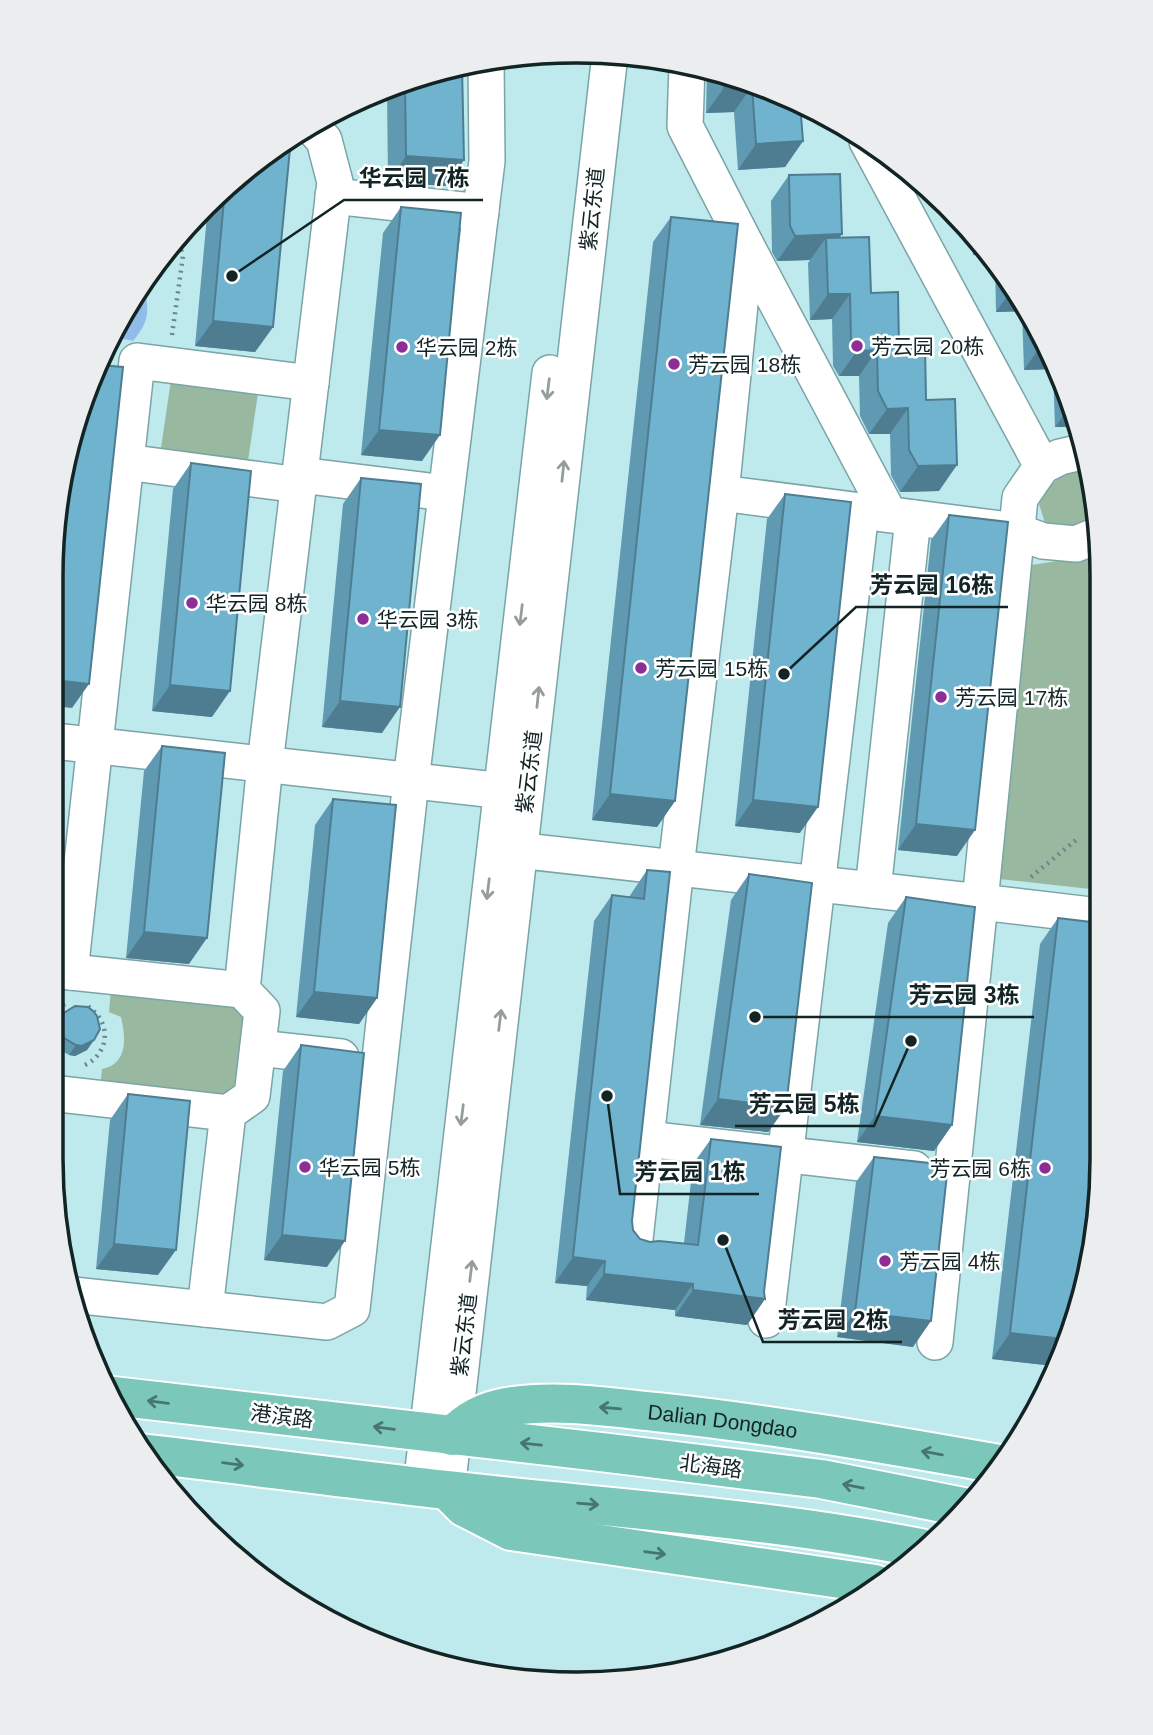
<svg xmlns="http://www.w3.org/2000/svg" width="1153" height="1735" font-family="Helvetica,'Noto Sans SC',sans-serif">
<rect width="100%" height="100%" fill="#bee9ed"/>
<g fill="#99b8a0">
<path d="M171,380L258,393L248,461L161,448Z"/>
<path d="M1089,468L1097,520L1064,530L1045,523L1039,504C1050,481 1063,471 1089,468Z"/>
<path d="M1101,547L1099,890L999,879L1031,565L1084,557Z"/>
<path d="M111,990L236,1005L247,1020L240,1087L223,1100L100,1090L102,1069C128,1064 126,1038 121,1017L109,1012Z"/>
</g>
<path fill="#91bce9" d="M142,289H145C149,314 149,321 133,341L110,336Z"/>
<g fill="none" stroke-linecap="round" stroke-linejoin="round">
<defs>
<g id="minor">
<path d="M687,65L685,126L746,245"/>
<path d="M333,196L481,212"/>
<path d="M126,462L299,485"/>
<path d="M1042,466L1060,457L1086,451"/>
<path d="M300,475L446,493"/>
<path d="M889,514L746,245L721,493L1016,531L1043,541L1076,544L1100,534"/>
<path d="M54,741L523,793"/>
<path d="M499,848L980,902L1020,498L1042,466L867,141"/>
<path d="M873,890L913,518"/>
<path d="M70,972L137,361L311,383"/>
<path d="M242,990L265,764L335,182L324,140L311,126"/>
<path d="M258,1048L341,1057"/>
<path d="M51,1093L228,1113L252,1096L262,1011L242,990L52,970"/>
<path d="M646,1139L914,1169"/>
<path d="M634,1248L676,867L721,493"/>
<path d="M73,1295L327,1322L352,1309L411,781L487,161L486,61"/>
<path d="M205,1309L228,1113"/>
<path d="M766,1320L861,511"/>
<path d="M935,1342L980,902L1099,916"/>
<path d="M421,1487L550,373"/>
<path d="M447,1490L610,54"/>
</g>
<g id="major">
<path d="M113,1396L609,1453L821,1479L968,1508"/>
<path id="s1" d="M452,1436C468,1420 484,1411 507,1407C556,1399 608,1407 656,1412C771,1424 885,1444 999,1464"/>
<path d="M141,1453C252,1466 362,1481 473,1493C622,1509 772,1519 920,1548"/>
<path d="M449,1492L464,1507L511,1531L875,1584"/>
</g>
</defs>
<use href="#minor" stroke="#7ba4a7" stroke-width="38"/>
<use href="#major" stroke="#fff" stroke-width="42"/>
<g stroke="#698789" stroke-width="4.5" stroke-dasharray="2 5" stroke-linecap="butt">
<path d="M172,335L183,256L177,236"/>
<path d="M1094,680L1096,649L1101,641"/>
<path d="M1031,877L1076,840"/>
<path d="M52,1012L65,1004"/>
<path d="M85,1065C110,1053 112,1021 87,1006"/>
</g>
<use href="#minor" stroke="#fff" stroke-width="35"/>
<use href="#major" stroke="#7bc7b9" stroke-width="38"/>
</g>
<g fill="#609ab2">
<path d="M441,69L446,186L388,182L387,89Z"/>
<path d="M707,70L746,79L803,141L785,167L738,170L734,112L706,113Z"/>
<path d="M257,159L273,327L255,352L195,346L208,205Z"/>
<path d="M789,175L840,237L871,293L926,400L939,491L900,492L891,475L890,434H869L860,416L859,376H839L833,366L832,319L810,320L808,263L810,260L777,261L772,252L771,201Z"/>
<path d="M401,207L422,461L361,455L383,233Z"/>
<path d="M671,217L675,801L657,827L592,820L653,242Z"/>
<path d="M972,234L992,255H973Z"/>
<path d="M995,259L1048,344L1079,427H1055L1053,369L1024,370L1022,311L996,312Z"/>
<path d="M191,463L212,717L152,711L173,489Z"/>
<path d="M361,478L382,733L322,727L343,504Z"/>
<path d="M785,494L800,833L735,826L767,519Z"/>
<path d="M949,515L957,856L898,850L931,540Z"/>
<path d="M162,746L189,964L126,958L144,771Z"/>
<path d="M333,799L377,998L359,1024L296,1017L315,825Z"/>
<path d="M647,870L632,1221L633,1230L640,1239L650,1242L684,1243L693,1164L711,1139L764,1292L765,1299L747,1325L675,1316V1310L586,1300L587,1286L555,1283L594,921L612,895L629,897Z"/>
<path d="M749,874L786,1107L768,1132L700,1125L731,900Z"/>
<path d="M906,897L952,1125L934,1151L857,1142L888,923Z"/>
<path d="M1058,918L1077,1297L1057,1361L1054,1366L992,1359L1040,944Z"/>
<path d="M64,1013L94,1040L87,1050L75,1056L69,1055L57,1048L53,1036L57,1023Z"/>
<path d="M301,1045L327,1267L264,1260L283,1071Z"/>
<path d="M128,1094L158,1275L96,1269L110,1120Z"/>
<path d="M874,1157L913,1347L837,1337L856,1182Z"/>
</g>
<g fill="#4e7d91">
<path d="M752,86L734,112L706,113L724,88Z"/>
<path d="M803,141L785,167L738,170L756,144Z"/>
<path d="M406,156L464,160L446,186L388,182Z"/>
<path d="M842,234L827,256L826,238L810,260L777,261L795,236Z"/>
<path d="M981,244L992,255H973Z"/>
<path d="M154,271H160L153,281H147Z"/>
<path d="M1013,288L1025,307L1022,311L996,312Z"/>
<path d="M828,294H850L832,319L810,320Z"/>
<path d="M213,321L273,327L255,352L195,346Z"/>
<path d="M1042,344H1048L1056,365L1053,369L1024,370Z"/>
<path d="M877,350L859,376H839L857,351Z"/>
<path d="M1071,405L1079,427H1055Z"/>
<path d="M908,408L890,434H869L887,409Z"/>
<path d="M379,430L440,435L422,461L361,455Z"/>
<path d="M957,465L939,491L900,492L918,466Z"/>
<path d="M54,680L89,684L72,708L54,706Z"/>
<path d="M170,685L230,691L212,717L152,711Z"/>
<path d="M340,701L400,707L382,733L322,727Z"/>
<path d="M610,794L675,801L657,827L592,820Z"/>
<path d="M753,800L818,807L800,833L735,826Z"/>
<path d="M916,824L975,830L957,856L898,850Z"/>
<path d="M144,932L207,938L189,964L126,958Z"/>
<path d="M314,992L377,998L359,1024L296,1017Z"/>
<path d="M94,1040L87,1050L75,1056L69,1055L76,1045Z"/>
<path d="M718,1099L786,1107L768,1132L700,1125Z"/>
<path d="M875,1116L952,1125L934,1151L857,1142Z"/>
<path d="M282,1235L345,1241L327,1267L264,1260Z"/>
<path d="M114,1244L176,1250L158,1275L96,1269Z"/>
<path d="M573,1257L605,1261L587,1286L555,1283Z"/>
<path d="M604,1274L693,1284L675,1310L586,1300Z"/>
<path d="M693,1290L765,1299L747,1325L675,1316Z"/>
<path d="M855,1312L931,1321L913,1347L837,1337Z"/>
<path d="M1010,1333L1064,1339L1057,1361L1054,1366L992,1359Z"/>
</g>
<g fill="#70b3cf" stroke="#4e7d91" stroke-width="2">
<path d="M462,65L464,160L406,156L405,82L441,69Z"/>
<path d="M724,74L746,79L800,103L803,141L756,144L752,86L724,88Z"/>
<path d="M291,138L273,327L213,321L225,189L257,159Z"/>
<path d="M840,174L842,234L795,236L790,226L789,175Z"/>
<path d="M401,207L461,213L440,435L379,430Z"/>
<path d="M671,217L738,224L675,801L610,794Z"/>
<path d="M869,237L871,293L898,292L899,347L925,346L926,400L955,399L957,465L918,466L909,450L908,408L887,409L878,391L877,350L857,351L851,340L850,294H828L826,238Z"/>
<path d="M161,260L160,271H154Z"/>
<path d="M1041,333L1048,344H1042Z"/>
<path d="M99,365L123,367L89,684L54,680L55,507Z"/>
<path d="M191,463L251,471L230,691L170,685Z"/>
<path d="M361,478L421,484L400,707L340,701Z"/>
<path d="M785,494L851,502L818,807L753,800Z"/>
<path d="M949,515L1008,522L975,830L916,824Z"/>
<path d="M54,743H58L53,792Z"/>
<path d="M162,746L225,753L207,938L144,932Z"/>
<path d="M333,799L396,805L377,998L314,992Z"/>
<path d="M647,870L670,872L632,1221L633,1230L640,1239L650,1242L659,1241L698,1245L711,1139L781,1147L764,1292L765,1299L693,1290V1284L604,1274L605,1261L573,1257L612,895L644,899Z"/>
<path d="M749,874L812,883L786,1107L718,1099Z"/>
<path d="M906,897L975,907L952,1125L875,1116Z"/>
<path d="M1058,918L1099,923L1098,1111L1077,1297L1064,1339L1010,1333Z"/>
<path d="M75,1006L88,1007L93,1011L97,1016L100,1029L94,1040L82,1046L76,1045L64,1038L60,1026L64,1013Z"/>
<path d="M301,1045L364,1053L345,1241L282,1235Z"/>
<path d="M128,1094L190,1101L176,1250L114,1244Z"/>
<path d="M874,1157L948,1165L931,1321L855,1312Z"/>
</g>
<defs><path id="oneway-shaft" d="M-6 0H5M1.5-3L5.5 0L1.5 3" fill="none" stroke-width="1.6" stroke-linecap="round" stroke-linejoin="round" transform="scale(1.75)"/></defs>
<g stroke="#959c9d">
<use href="#oneway-shaft" transform="translate(548 389) rotate(97)"/>
<use href="#oneway-shaft" transform="translate(563 471) rotate(-84)"/>
<use href="#oneway-shaft" transform="translate(521 615) rotate(97)"/>
<use href="#oneway-shaft" transform="translate(538 697) rotate(-84)"/>
<use href="#oneway-shaft" transform="translate(488 889) rotate(97)"/>
<use href="#oneway-shaft" transform="translate(500 1020) rotate(-83)"/>
<use href="#oneway-shaft" transform="translate(462 1115) rotate(97)"/>
<use href="#oneway-shaft" transform="translate(471 1271) rotate(-83)"/>
</g>
<g stroke="#47766f">
<use href="#oneway-shaft" transform="translate(158 1402) rotate(-173)"/>
<use href="#oneway-shaft" transform="translate(610 1408) rotate(-175)"/>
<use href="#oneway-shaft" transform="translate(384 1428) rotate(-173)"/>
<use href="#oneway-shaft" transform="translate(531 1444) rotate(-174)"/>
<use href="#oneway-shaft" transform="translate(932 1453) rotate(-170)"/>
<use href="#oneway-shaft" transform="translate(233 1464) rotate(7)"/>
<use href="#oneway-shaft" transform="translate(853 1486) rotate(-169)"/>
<use href="#oneway-shaft" transform="translate(588 1504) rotate(5)"/>
<use href="#oneway-shaft" transform="translate(655 1553) rotate(8)"/>
</g>
<g fill="#8d2d96" stroke="#fff" stroke-width="2.5">
<circle cx="857" cy="346" r="7"/>
<circle cx="402" cy="347" r="7"/>
<circle cx="674" cy="364" r="7"/>
<circle cx="192" cy="603" r="7"/>
<circle cx="363" cy="619" r="7"/>
<circle cx="641" cy="668" r="7"/>
<circle cx="941" cy="697" r="7"/>
<circle cx="305" cy="1167" r="7"/>
<circle cx="1045" cy="1168" r="7"/>
<circle cx="885" cy="1261" r="7"/>
</g>
<g text-anchor="middle" dominant-baseline="central" stroke-width="5" stroke-linejoin="round" paint-order="stroke">
<g font-size="21" fill="#132425" stroke="#fff">
<text transform="translate(592 209) rotate(-84)">紫云东道</text>
<text transform="translate(529 772) rotate(-83)">紫云东道</text>
<text transform="translate(464 1335) rotate(-83)">紫云东道</text>
<text transform="translate(282 1416) rotate(7)">港滨路</text>
<text stroke="none"><textPath href="#s1" startOffset="280">Dalian Dongdao</textPath></text>
<text transform="translate(711 1466) rotate(7)">北海路</text>
</g>
<g font-size="21" fill="#132425" stroke="#fff" text-anchor="start">
<text x="871" y="346">芳云园 20栋</text>
<text x="416" y="347">华云园 2栋</text>
<text x="688" y="364">芳云园 18栋</text>
<text x="206" y="603">华云园 8栋</text>
<text x="377" y="619">华云园 3栋</text>
<text x="655" y="668">芳云园 15栋</text>
<text x="955" y="697">芳云园 17栋</text>
<text x="319" y="1167">华云园 5栋</text>
<text x="1031" y="1168" text-anchor="end">芳云园 6栋</text>
<text x="899" y="1261">芳云园 4栋</text>
</g>
</g>
<path d="M0 0H1153V1735H0ZM576 63H577A513 513 0 0 1 1090 576V1159A513 513 0 0 1 577 1672H576A513 513 0 0 1 63 1159V576A513 513 0 0 1 576 63Z" fill="#ecedee" fill-rule="evenodd"/>
<path fill="none" stroke="#132425" stroke-width="3.5" d="M576 63H577A513 513 0 0 1 1090 576V1159A513 513 0 0 1 577 1672H576A513 513 0 0 1 63 1159V576A513 513 0 0 1 576 63Z"/>
<path fill="none" stroke="#132425" stroke-width="2.5" d="M232 276L344 200H483M784 674L856 607H1008M755 1017L895 1017H1034M911 1041L874 1126H735M607 1096L620 1194H759M723 1240L763 1342H902"/>
<g fill="#132425" stroke="#fff" stroke-width="2.5">
<circle cx="232" cy="276" r="7"/>
<circle cx="784" cy="674" r="7"/>
<circle cx="755" cy="1017" r="7"/>
<circle cx="911" cy="1041" r="7"/>
<circle cx="607" cy="1096" r="7"/>
<circle cx="723" cy="1240" r="7"/>
</g>
<g font-size="23" text-anchor="middle" font-weight="bold" fill="#132425" stroke="#fff" stroke-width="5" stroke-linejoin="round" paint-order="stroke">
<text x="414" y="186">华云园 7栋</text>
<text x="932" y="593">芳云园 16栋</text>
<text x="964" y="1003">芳云园 3栋</text>
<text x="804" y="1112">芳云园 5栋</text>
<text x="690" y="1180">芳云园 1栋</text>
<text x="833" y="1328">芳云园 2栋</text>
</g>
</svg>
